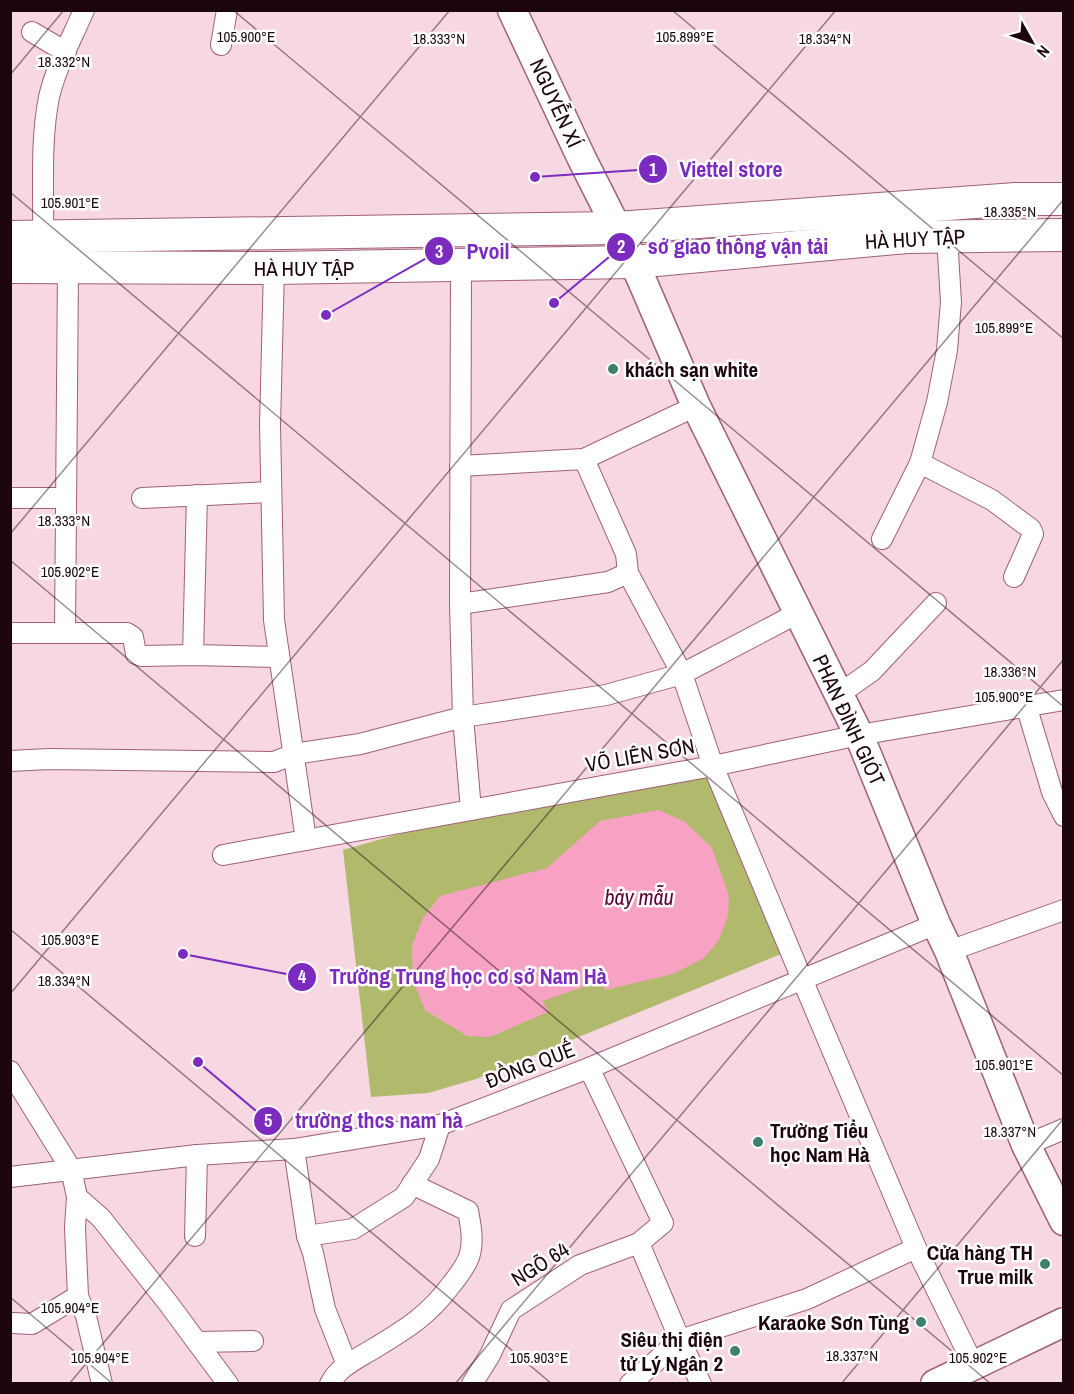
<svg xmlns="http://www.w3.org/2000/svg" width="1074" height="1394" font-family="'Archivo Narrow',sans-serif">
<rect width="100%" height="100%" fill="#f6d7e2"/>
<path fill="#b0b96c" d="M701,762L786,952L476,1079L428,1093L371,1097L343,850L500,805Z"/>
<path fill="#f7a2c3" d="M658,810L684,821L712,848L729,895L728,916L719,940L704,958L673,974L605,990L603,980L543,1001L548,1012L490,1037L467,1036L425,1010L413,981L412,945L423,918L440,896L547,868L600,821Z"/>
<g fill="none" stroke-linecap="round" stroke-linejoin="round">
<defs>
<g id="street">
<path d="M32,32L66,52"/>
<path d="M221,45L227,10"/>
<path d="M43,237C44,190 40,143 49,97C56,67 72,38 84,10"/>
<path d="M461,266L460,604L463,717L471,810"/>
<path d="M274,268L270,425L274,620L306,840"/>
<path d="M920,463L992,500L1031,529L1033,534L1014,577"/>
<path d="M460,466L584,459L696,406"/>
<path d="M10,498H65"/>
<path d="M142,498L271,492"/>
<path d="M882,539L920,463L937,402L947,350L951,302L947,237"/>
<path d="M628,573L682,674L713,766L802,979L916,1248L973,1364"/>
<path d="M460,604L608,582L628,573L626,554L584,459"/>
<path d="M65,632L68,268"/>
<path d="M10,633H127L133,637L136,654L142,656L193,655L279,657"/>
<path d="M193,655L197,495"/>
<path d="M838,695L872,671L936,603"/>
<path d="M1026,705L1052,792L1064,816"/>
<path d="M10,761L49,759L274,762L294,754L360,744L463,717L606,695L682,674L798,613"/>
<path d="M223,855L713,766L859,735L1064,700"/>
<path d="M949,951L1064,910"/>
<path d="M10,1071L71,1169L77,1197L75,1228L78,1296L86,1316L102,1384"/>
<path d="M1026,1145L1064,1129"/>
<path d="M294,1149L307,1236L313,1253L325,1309L347,1365"/>
<path d="M10,1177L197,1155L294,1149L440,1125L589,1068L936,924"/>
<path d="M77,1197L101,1218L168,1303L228,1384"/>
<path d="M195,1236L197,1155"/>
<path d="M307,1236L353,1229L404,1197L429,1159L440,1125"/>
<path d="M639,1243L680,1340L701,1384"/>
<path d="M13,1323L32,1324L78,1296"/>
<path d="M197,1342L253,1341"/>
<path d="M330,1384C338,1367 357,1359 373,1349C406,1329 428,1316 451,1285C458,1276 465,1268 469,1257C474,1243 471,1226 468,1211L412,1184"/>
<path d="M472,1384L490,1355L511,1310L580,1265L639,1243L663,1223L589,1068"/>
<path d="M630,1384L680,1340L807,1299L916,1248"/>
</g>
<g id="secondary">
<path d="M512,10L582,159L634,262L696,406L859,735L936,924L949,951L1026,1145L1064,1221"/>
<path d="M935,1384L1064,1322"/>
</g>
<g id="primary">
<path d="M10,237L617,228L1016,199H1064"/>
<path d="M10,267L274,268L634,262L907,237L1064,235"/>
</g>
</defs>
<use href="#street" stroke="#a15f7a" stroke-width="22"/>
<use href="#secondary" stroke="#a15f7a" stroke-width="31"/>
<use href="#primary" stroke="#a15f7a" stroke-width="34"/>
<use href="#street" stroke="#fff" stroke-width="20"/>
<use href="#secondary" stroke="#fff" stroke-width="28"/>
<use href="#primary" stroke="#fff" stroke-width="32"/>
</g>
<path fill="none" stroke="#1d050f" stroke-width="1.5" stroke-opacity="0.45" d="M233,10L1064,707M672,10L1064,339M10,75L64,10M10,192L1064,1076M10,534L450,10M10,560L991,1384M10,929L552,1384M10,994L836,10M10,1297L113,1384M69,1384L1064,199M455,1384L1064,659M841,1384L1064,1118"/>
<g fill="#408070" stroke="#fff" stroke-width="2">
<circle cx="613" cy="369" r="6"/>
<circle cx="758" cy="1142" r="6"/>
<circle cx="1045" cy="1264" r="6"/>
<circle cx="921" cy="1322" r="6"/>
<circle cx="735" cy="1351" r="6"/>
</g>
<g text-anchor="middle" dominant-baseline="central" stroke-width="5" stroke-linejoin="round" paint-order="stroke">
<g font-size="21" fill="#1d050f" stroke="#fff">
<text transform="translate(556 103) rotate(65)">NGUYỄN XÍ</text>
<text transform="translate(915 239) rotate(-3)">HÀ HUY TẬP</text>
<text x="304" y="268">HÀ HUY TẬP</text>
<text transform="translate(849 720) rotate(65)">PHAN ĐÌNH GIÓT</text>
<text transform="translate(640 755) rotate(-10)">VÕ LIÊN SƠN</text>
<text transform="translate(530 1065) rotate(-21)">ĐỒNG QUẾ</text>
<text transform="translate(540 1264) rotate(-32)">NGÕ 64</text>
</g>
<g font-size="21" font-weight="bold" fill="#1d050f" stroke="#fff" text-anchor="end">
<text x="625" y="369" text-anchor="start">khách sạn white</text>
<text x="770" y="1130" text-anchor="start">Trường Tiểu<tspan x="770" dy="24">học Nam Hà</tspan></text>
<text x="1033" y="1252">Cửa hàng TH<tspan x="1033" dy="24">True milk</tspan></text>
<text x="909" y="1322">Karaoke Sơn Tùng</text>
<text x="723" y="1339">Siêu thị điện<tspan x="723" dy="24">tử Lý Ngân 2</tspan></text>
</g>
<g font-size="22" font-style="italic" fill="#5d0034" stroke="#fff">
<text x="639" y="897">bảy mẫu</text>
</g>
</g>
<g font-size="15" text-anchor="middle" fill="#1d050f" stroke="#fff" stroke-width="5" stroke-linejoin="round" paint-order="stroke">
<text x="246" y="42">105.900°E</text>
<text x="685" y="42">105.899°E</text>
<text x="439" y="44">18.333°N</text>
<text x="825" y="44">18.334°N</text>
<text x="64" y="67">18.332°N</text>
<text x="70" y="208">105.901°E</text>
<text x="1010" y="217">18.335°N</text>
<text x="1004" y="333">105.899°E</text>
<text x="64" y="526">18.333°N</text>
<text x="70" y="577">105.902°E</text>
<text x="1010" y="677">18.336°N</text>
<text x="1004" y="702">105.900°E</text>
<text x="70" y="945">105.903°E</text>
<text x="64" y="986">18.334°N</text>
<text x="1004" y="1070">105.901°E</text>
<text x="1010" y="1137">18.337°N</text>
<text x="70" y="1313">105.904°E</text>
<text x="852" y="1361">18.337°N</text>
<text x="100" y="1363">105.904°E</text>
<text x="539" y="1363">105.903°E</text>
<text x="978" y="1363">105.902°E</text>
</g>
<path fill="none" stroke="#7b2cbf" stroke-width="2" d="M535 177L653 169M554 303L621 247M326 315L439 251M183 954L302 977M198 1062L268 1121"/>
<g fill="#7b2cbf" stroke="#fff" stroke-width="2">
<circle cx="535" cy="177" r="6"/>
<circle cx="554" cy="303" r="6"/>
<circle cx="326" cy="315" r="6"/>
<circle cx="183" cy="954" r="6"/>
<circle cx="198" cy="1062" r="6"/>
<circle cx="653" cy="169" r="15"/>
<circle cx="621" cy="247" r="15"/>
<circle cx="439" cy="251" r="15"/>
<circle cx="302" cy="977" r="15"/>
<circle cx="268" cy="1121" r="15"/>
</g>
<g font-size="18" text-anchor="middle" font-weight="bold" fill="#fff">
<text x="653" y="176">1</text>
<text x="621" y="253">2</text>
<text x="439" y="258">3</text>
<text x="302" y="983">4</text>
<text x="268" y="1127">5</text>
</g>
<g font-size="22" text-anchor="middle" font-weight="bold" fill="#7b2cbf" stroke="#fff" stroke-width="5" stroke-linejoin="round" paint-order="stroke">
<text x="731" y="177">Viettel store</text>
<text x="738" y="254">sở giao thông vận tải</text>
<text x="488" y="259">Pvoil</text>
<text x="468" y="984">Trường Trung học cơ sở Nam Hà</text>
<text x="379" y="1128">trường thcs nam hà</text>
</g>
<rect width="1074" height="1394" fill="none" stroke="#1d050f" stroke-width="24"/>
<g transform="translate(1032 42) rotate(130)" stroke="#ffffff" stroke-width="4.5" paint-order="stroke">
<path d="M0-4.5L10 22L0 15L-10 22Z" fill="#1d050f"/>
<text y="-9" font-size="16" font-weight="bold" text-anchor="middle" fill="#1d050f">N</text>
</g>
</svg>
